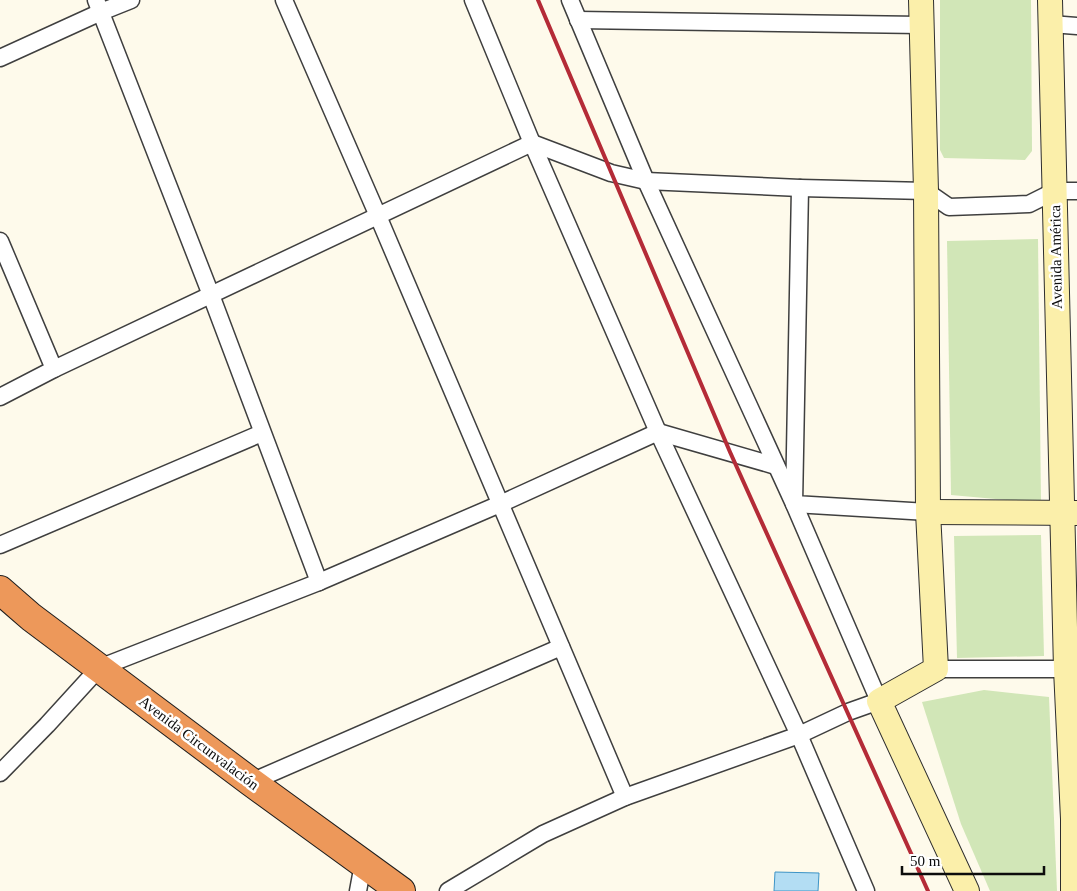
<svg xmlns="http://www.w3.org/2000/svg" width="1077" height="891" font-family="'Times New Roman',serif">
<rect width="100%" height="100%" fill="#fefaeb"/>
<g fill="#d1e6b7">
<path d="M940,0H1031L1032,151L1025,160L944,158L940,150Z"/>
<path d="M1038,239L1041,503L951,495L947,241Z"/>
<path d="M1041,535L1044,656L957,658L954,536Z"/>
<path d="M984,690L1049,697L1057,891H990L961,824L922,702Z"/>
</g>
<path fill="#b3ddf3" stroke="#3d94c6" d="M775,872L819,873L818,891H774Z"/>
<g fill="none" stroke-linecap="round" stroke-linejoin="round">
<defs>
<g id="street">
<path d="M96,0L211,295L319,582"/>
<path d="M284,0L378,216L625,797"/>
<path d="M473,0L532,143L658,432L799,735L866,891"/>
<path d="M578,20L921,25"/>
<path d="M1051,24L1077,26"/>
<path d="M0,58L101,12L131,0"/>
<path d="M800,188L794,504L928,512"/>
<path d="M0,241L54,369"/>
<path d="M0,397L54,369L532,143L611,173L646,181L800,188L926,191L949,207L1029,204L1055,191H1077"/>
<path d="M0,545L262,433"/>
<path d="M936,669H1075"/>
<path d="M0,773L47,725L99,668L319,582L500,504L658,432L776,466"/>
<path d="M251,782L561,647"/>
<path d="M358,891L363,864"/>
<path d="M448,891L543,834L625,797L799,735L848,712L879,701L794,504L646,181L570,0"/>
</g>
<g id="secondary">
<path d="M921,0L926,191L928,512L936,669L879,701L967,891"/>
<path d="M1050,0L1066,669L1073,819V891"/>
<path d="M928,512L1077,513"/>
</g>
<path id="highway" d="M0,590L31,617L251,782L401,891"/>
</defs>
<use href="#street" stroke="#3f3f3f" stroke-width="19"/>
<use href="#secondary" stroke="#2e2e2e" stroke-width="26"/>
<use href="#highway" stroke="#1d1d1d" stroke-width="30"/>
<use href="#street" stroke="#fff" stroke-width="16"/>
<use href="#secondary" stroke="#fbefaa" stroke-width="24"/>
<use href="#highway" stroke="#ed985a" stroke-width="28"/>
<path stroke="#b42b37" stroke-width="4" d="M538,0L730,452L928,891"/>
</g>
<g text-anchor="middle" dominant-baseline="central" stroke-width="5" stroke-linejoin="round" paint-order="stroke">
<g font-size="15" fill="#0c0c0c" stroke="#fff">
<text transform="translate(1056 257) rotate(-91)">Avenida América</text>
<text transform="translate(199 743) rotate(37)">Avenida Circunvalación</text>
</g>
</g>
<path d="M902 866v8h142v-8" fill="none" stroke="#0c0c0c" stroke-width="2.5"/>
<text x="910" y="866" font-size="15" fill="#0c0c0c" stroke="#ffffff" stroke-width="4" paint-order="stroke">50 m</text>
</svg>
